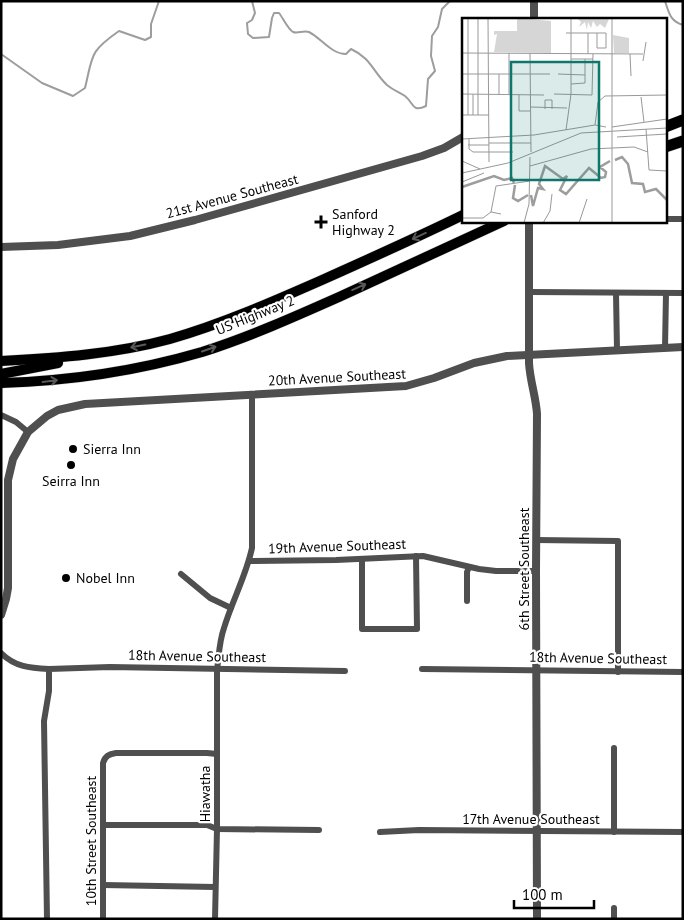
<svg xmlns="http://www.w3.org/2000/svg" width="684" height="920" font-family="'PT Sans',sans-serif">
<rect width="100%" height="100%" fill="#fff"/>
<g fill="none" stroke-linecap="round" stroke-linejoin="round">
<g stroke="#9d9d9d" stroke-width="2">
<path d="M252,1L255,13L252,20L247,23L248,34L253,38L269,37L272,18L274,13H279C283,18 288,29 293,32C298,34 303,30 309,32C321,38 331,54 346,54L351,49C371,58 373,72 387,85C393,90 399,92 405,96C414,103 412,113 426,106L428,79L435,71L431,56L432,36L438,27L442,9L450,1"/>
<path d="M665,1C669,13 670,21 683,25"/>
<path d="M1,54L42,83L73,96L85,88C93,55 89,52 119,31L145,40L151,37V24L159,1"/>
</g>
<defs>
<g id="trunk">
<path d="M1,361C58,358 115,354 170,339C222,324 272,302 322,280C369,259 416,238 463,215"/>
<path d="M1,374L58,363"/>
<path d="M1,383C69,381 137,371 202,352C249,337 294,317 339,297C394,272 449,246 504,221"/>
</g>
<g id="motorway">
<path d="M665,127L683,120"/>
<path d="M665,147L683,141"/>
</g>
</defs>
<use href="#trunk" stroke="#dbdbdb" stroke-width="11"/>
<use href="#motorway" stroke="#dbdbdb" stroke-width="12"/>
<g stroke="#4f4f4f" stroke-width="6">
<path d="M666,219H683"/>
<path d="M530,292L683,293"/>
<path d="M616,293L617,350"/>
<path d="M665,348L666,293"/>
<path d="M1,415L16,422L28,432"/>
<path d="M536,540L618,541V672"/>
<path d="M362,559V629H417L416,556"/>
<path d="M249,561L336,560L423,556L479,569L496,571H536"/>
<path d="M181,574L210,598L231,608"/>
<path d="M467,601V572L469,567"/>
<path d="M1,653C15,667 30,668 49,669"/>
<path d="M422,669L683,672"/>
<path d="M103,825H207L217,829L319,830"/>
<path d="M380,832L419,830L683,832"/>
<path d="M614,832V748"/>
<path d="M103,885L215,887"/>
<path d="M614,908V919"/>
<path d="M47,919L44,721L49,691V669L110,667L345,671"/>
<path d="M103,919V763C105,756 109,754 116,753H207L217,754"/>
<path d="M215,919L217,829V670C219,656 219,642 224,628C232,601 246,576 252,548V394"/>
</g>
<g stroke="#4f4f4f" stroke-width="8">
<path d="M534,19V1"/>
<path d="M529,221V363C530,381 536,397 537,414L536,571L537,919"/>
<path d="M1,247L58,245L130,236L195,220L422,156L444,148L463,137"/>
<path d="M1,615L6,599L8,588V480L13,459L28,432L47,416L58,410L85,404L406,386L434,378L474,363L507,356L683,347"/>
</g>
<use href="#trunk" stroke="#000" stroke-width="10"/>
<use href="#motorway" stroke="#000" stroke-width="11"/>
</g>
<defs><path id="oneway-shaft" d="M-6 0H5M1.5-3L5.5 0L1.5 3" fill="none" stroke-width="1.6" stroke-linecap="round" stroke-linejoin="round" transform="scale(1.25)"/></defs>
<g stroke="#595959">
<use href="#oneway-shaft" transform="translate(419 236) rotate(155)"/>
<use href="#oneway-shaft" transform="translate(359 287) rotate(-24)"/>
<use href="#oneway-shaft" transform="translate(138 346) rotate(169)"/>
<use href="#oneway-shaft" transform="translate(209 349) rotate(-19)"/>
<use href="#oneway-shaft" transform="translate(50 381) rotate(-7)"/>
</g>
<g fill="#000" stroke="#fff" stroke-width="2">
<path d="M318.5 214.5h5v5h5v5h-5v5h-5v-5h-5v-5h5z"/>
<circle cx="73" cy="449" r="5"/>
<circle cx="71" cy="465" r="5"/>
<circle cx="66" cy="578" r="5"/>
</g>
<g text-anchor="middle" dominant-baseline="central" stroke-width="4.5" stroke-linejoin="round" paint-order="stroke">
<g font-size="14" fill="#000" stroke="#fff">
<text transform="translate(232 196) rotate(-15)">21st Avenue Southeast</text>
<text transform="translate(255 315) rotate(-22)">US Highway 2</text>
<text transform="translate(337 377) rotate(-3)">20th Avenue Southeast</text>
<text transform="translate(337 546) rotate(-2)">19th Avenue Southeast</text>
<text transform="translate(524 569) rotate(-90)">6th Street Southeast</text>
<text transform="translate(197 656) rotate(1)">18th Avenue Southeast</text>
<text transform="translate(598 658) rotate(1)">18th Avenue Southeast</text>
<text transform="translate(205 794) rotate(-90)">Hiawatha</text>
<text x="531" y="819">17th Avenue Southeast</text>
<text transform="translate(91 841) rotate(-90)">10th Street Southeast</text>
</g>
<g font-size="14" fill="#000" stroke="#fff" text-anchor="start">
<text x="332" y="214">Sanford<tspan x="332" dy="16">Highway 2</tspan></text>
<text x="83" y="449">Sierra Inn</text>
<text x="71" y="481" text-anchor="middle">Seirra Inn</text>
<text x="76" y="578">Nobel Inn</text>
</g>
</g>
<g transform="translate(462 18)">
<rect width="205" height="205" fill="#fff"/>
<path d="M55,0L89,3V35L32,34L35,16L32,17V13H55ZM115,0H144L147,1L143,10L138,6L135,9L131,3L129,10L126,4L125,12L123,4L117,9L119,4ZM151,17L167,20V35H152Z" fill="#d6d6d6"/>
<path fill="none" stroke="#9d9d9d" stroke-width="2.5" d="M153,142L160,139L166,146L170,165L181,166L183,174L194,171L205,182M53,167L51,180L56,183L66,177M0,169L32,158L42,162L50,160L52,165M69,177L71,188L76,170L81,171L77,166L83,148L101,161L105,158L98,172L104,176L127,150L139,160L143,159L144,154L138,149L148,143"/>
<path fill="none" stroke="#999" stroke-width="1" d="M6,0V97M16,0V97M26,0L27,144M104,15H144V30H135V15M0,35L181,36M47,35V76M68,35L69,134M126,36V15M168,36L169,58M109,41H131M181,43L184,24M0,56H88M96,56L123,57M109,66L123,65V41M0,76L82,77M11,76V97M37,76V56M57,76V93H68M92,76L130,77L131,36M179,79L182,104M68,89L105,90M83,91V82H90V91M0,97H27M133,107L136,84L143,78L205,77M150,109L205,101M184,111L187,152L205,153M104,112L109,76V0M155,119L205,116M0,121L72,117L133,107L144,109M7,121V131L11,134H51M27,125H69M6,127H27M0,143L18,151M68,148L129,131L172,129L186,134M0,155L46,145L119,115L205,110M0,164L22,155M29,194L34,168L68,163M0,200H21L29,194L39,196M62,205L67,186L68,139M81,205L88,193L90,176M117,205L125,181M150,205V0"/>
<path fill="#0f766e" fill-opacity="0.15" stroke="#0f766e" stroke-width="2.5" d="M49,44H137V162H49Z"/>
<rect width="205" height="205" fill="none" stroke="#000" stroke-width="2.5"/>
</g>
<rect width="684" height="920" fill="none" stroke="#000000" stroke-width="5"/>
<path d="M514 900v8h80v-8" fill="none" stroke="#000000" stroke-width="2.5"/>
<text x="522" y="900" font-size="15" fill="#000000" stroke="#ffffff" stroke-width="4" paint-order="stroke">100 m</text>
</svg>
